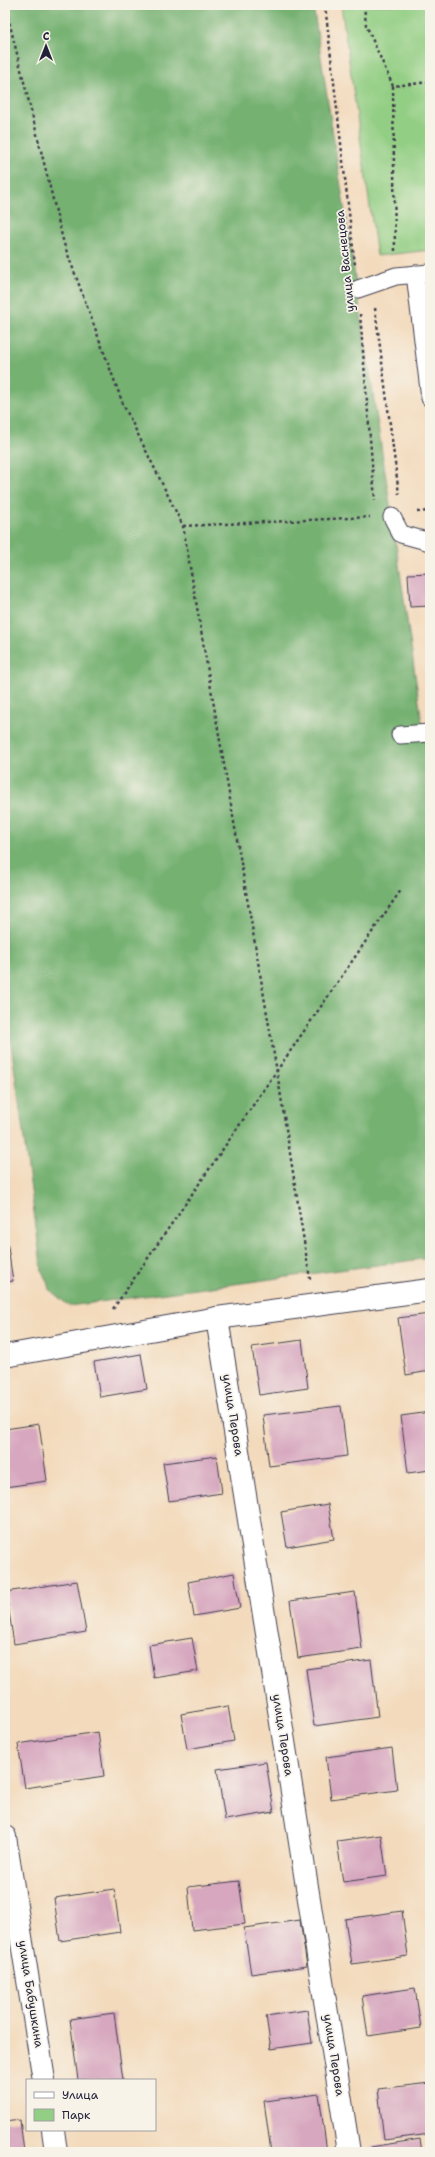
<svg xmlns="http://www.w3.org/2000/svg" width="435" height="2157" font-family="'Shantell Sans',sans-serif">
<rect width="100%" height="100%" fill="#f7f3e8"/>
<filter id="ink" filterUnits="userSpaceOnUse"><feTurbulence type="fractalNoise" baseFrequency=".025" numOctaves="2"/><feDisplacementMap in="SourceGraphic" scale="8" xChannelSelector="R" yChannelSelector="G"/><feConvolveMatrix kernelMatrix="1 2 1 2 8 2 1 2 1" color-interpolation-filters="sRGB"/></filter>
<filter id="wash" filterUnits="userSpaceOnUse"><feTurbulence type="fractalNoise" baseFrequency=".012" numOctaves="4" result="noise"/><feDisplacementMap in="SourceGraphic" scale="16" xChannelSelector="R" yChannelSelector="G"/><feGaussianBlur stdDeviation="0.9" result="paint"/><feColorMatrix in="noise" values="0 0 0 0 0 0 0 0 0 0 0 0 0 0 0 0 0 1.4 0 .05"/><feComposite in="paint" operator="in"/></filter>
<g filter="url(#wash)">
<rect width="100%" height="100%" fill="#f3dabc"/>
<path fill="#92ce83" stroke="#5a785f" d="M341,5H430V250L377,256Z"/>
<path fill="#75b171" stroke="#4c6a56" d="M5,5H313L392,517L430,777V1258L69,1306L51,1291L42,1271L5,1000Z"/>
<g id="blocks">
<g fill="#d7a7bf">
<path d="M430,573V606L410,607L408,574Z"/>
<path d="M5,1227L13,1281L5,1282Z"/>
<path d="M430,1314V1371L406,1375L398,1318Z"/>
<path d="M302,1340L308,1388L259,1395L252,1347Z"/>
<path d="M141,1354L147,1389L100,1397L94,1362Z"/>
<path d="M341,1406L347,1456L269,1466L263,1415Z"/>
<path d="M430,1412V1470L408,1473L401,1416Z"/>
<path d="M39,1424L47,1481L5,1487V1429Z"/>
<path d="M217,1456L222,1493L169,1501L163,1463Z"/>
<path d="M328,1504L334,1539L287,1547L281,1512Z"/>
<path d="M234,1573L240,1608L194,1616L188,1582Z"/>
<path d="M77,1581L86,1632L14,1644L6,1592Z"/>
<path d="M355,1592L362,1649L298,1658L290,1601Z"/>
<path d="M192,1638L198,1671L154,1678L149,1645Z"/>
<path d="M371,1660L378,1717L314,1726L306,1669Z"/>
<path d="M228,1706L234,1741L187,1749L181,1714Z"/>
<path d="M98,1732L104,1776L25,1788L18,1744Z"/>
<path d="M392,1748L397,1790L331,1799L326,1757Z"/>
<path d="M266,1762L274,1812L225,1820L217,1769Z"/>
<path d="M381,1835L387,1876L343,1882L337,1841Z"/>
<path d="M239,1881L245,1924L192,1930L188,1887Z"/>
<path d="M114,1889L120,1932L60,1941L54,1898Z"/>
<path d="M402,1911L408,1956L352,1964L345,1919Z"/>
<path d="M300,1920L307,1966L251,1974L244,1928Z"/>
<path d="M415,1988L421,2028L368,2036L362,1996Z"/>
<path d="M307,2010L312,2043L271,2049L266,2016Z"/>
<path d="M114,2013L123,2080H78L70,2019Z"/>
<path d="M430,2083V2134L384,2140L378,2089Z"/>
<path d="M319,2094L327,2152H271L264,2101Z"/>
<path d="M20,2120L24,2152H5V2122Z"/>
<path d="M420,2139L422,2152H372L371,2147Z"/>
</g>
</g>
</g>
<g filter="url(#ink)">
<use href="#blocks" fill-opacity="0" stroke="#413e4e" stroke-width="1"/>
<g fill="none" stroke-linecap="round" stroke-linejoin="round">
<defs>
<g id="service">
<path d="M415,274L430,398"/>
<path d="M358,289L396,276L430,273"/>
<path d="M392,517L401,534L430,542"/>
<path d="M400,735L430,733"/>
</g>
<g id="minor">
<path d="M217,1318L349,2152"/>
<path d="M5,1356L217,1318L430,1290"/>
<path d="M5,1837L44,2080"/>
<path d="M53,2130L56,2152"/>
</g>
</defs>
<use href="#service" stroke="#413e4e" stroke-width="19"/>
<use href="#minor" stroke="#413e4e" stroke-width="24"/>
<g stroke="#413e4e" stroke-width="2.5" stroke-dasharray="3 3" stroke-linecap="butt">
<path d="M5,5L64,244L123,404L183,526L277,1072L310,1279"/>
<path d="M325,5L355,265"/>
<path d="M364,5L366,25L393,86L430,82"/>
<path d="M393,86L395,252"/>
<path d="M375,308L399,494"/>
<path d="M360,314L375,500"/>
<path d="M417,512L430,511"/>
<path d="M183,526L370,517"/>
<path d="M113,1309L401,890"/>
</g>
<use href="#service" stroke="#fff" stroke-width="17"/>
<use href="#minor" stroke="#fff" stroke-width="22"/>
</g>
</g>
<g text-anchor="middle" dominant-baseline="central" stroke-width="3.5" stroke-linejoin="round" paint-order="stroke">
<g font-size="12" fill="#22223b" stroke="#f7f3e8">
<text transform="translate(345 261) rotate(-96)">улица Васнецова</text>
<text transform="translate(233 1415) rotate(81)">улица Перова</text>
<text transform="translate(283 1735) rotate(81)">улица Перова</text>
<text transform="translate(31 1994) rotate(81)">улица Бабушкина</text>
<text transform="translate(334 2055) rotate(81)">улица Перова</text>
</g>
</g>
<rect width="435" height="2157" fill="none" stroke="#f7f3e8" stroke-width="20"/>
<rect x="26" y="2079" width="130" height="52" fill="#f7f3e8" stroke="#a29fa3"/>
<rect x="34" y="2092" width="20" height="6" fill="#ffffff" stroke="#a29fa3"/>
<text x="62" y="2099" font-size="12" fill="#22223b">Улица</text>
<rect x="34" y="2109" width="20" height="12" fill="#92ce83" stroke="#a29fa3"/>
<text x="62" y="2119" font-size="12" fill="#22223b">Парк</text>
<g transform="translate(46 46)" stroke="#f7f3e8" stroke-width="3" paint-order="stroke">
<path d="M0-3L7 15L0 10L-7 15Z" fill="#22223b"/>
<text y="-6" font-size="11" font-weight="bold" text-anchor="middle" fill="#22223b">С</text>
</g>
</svg>
